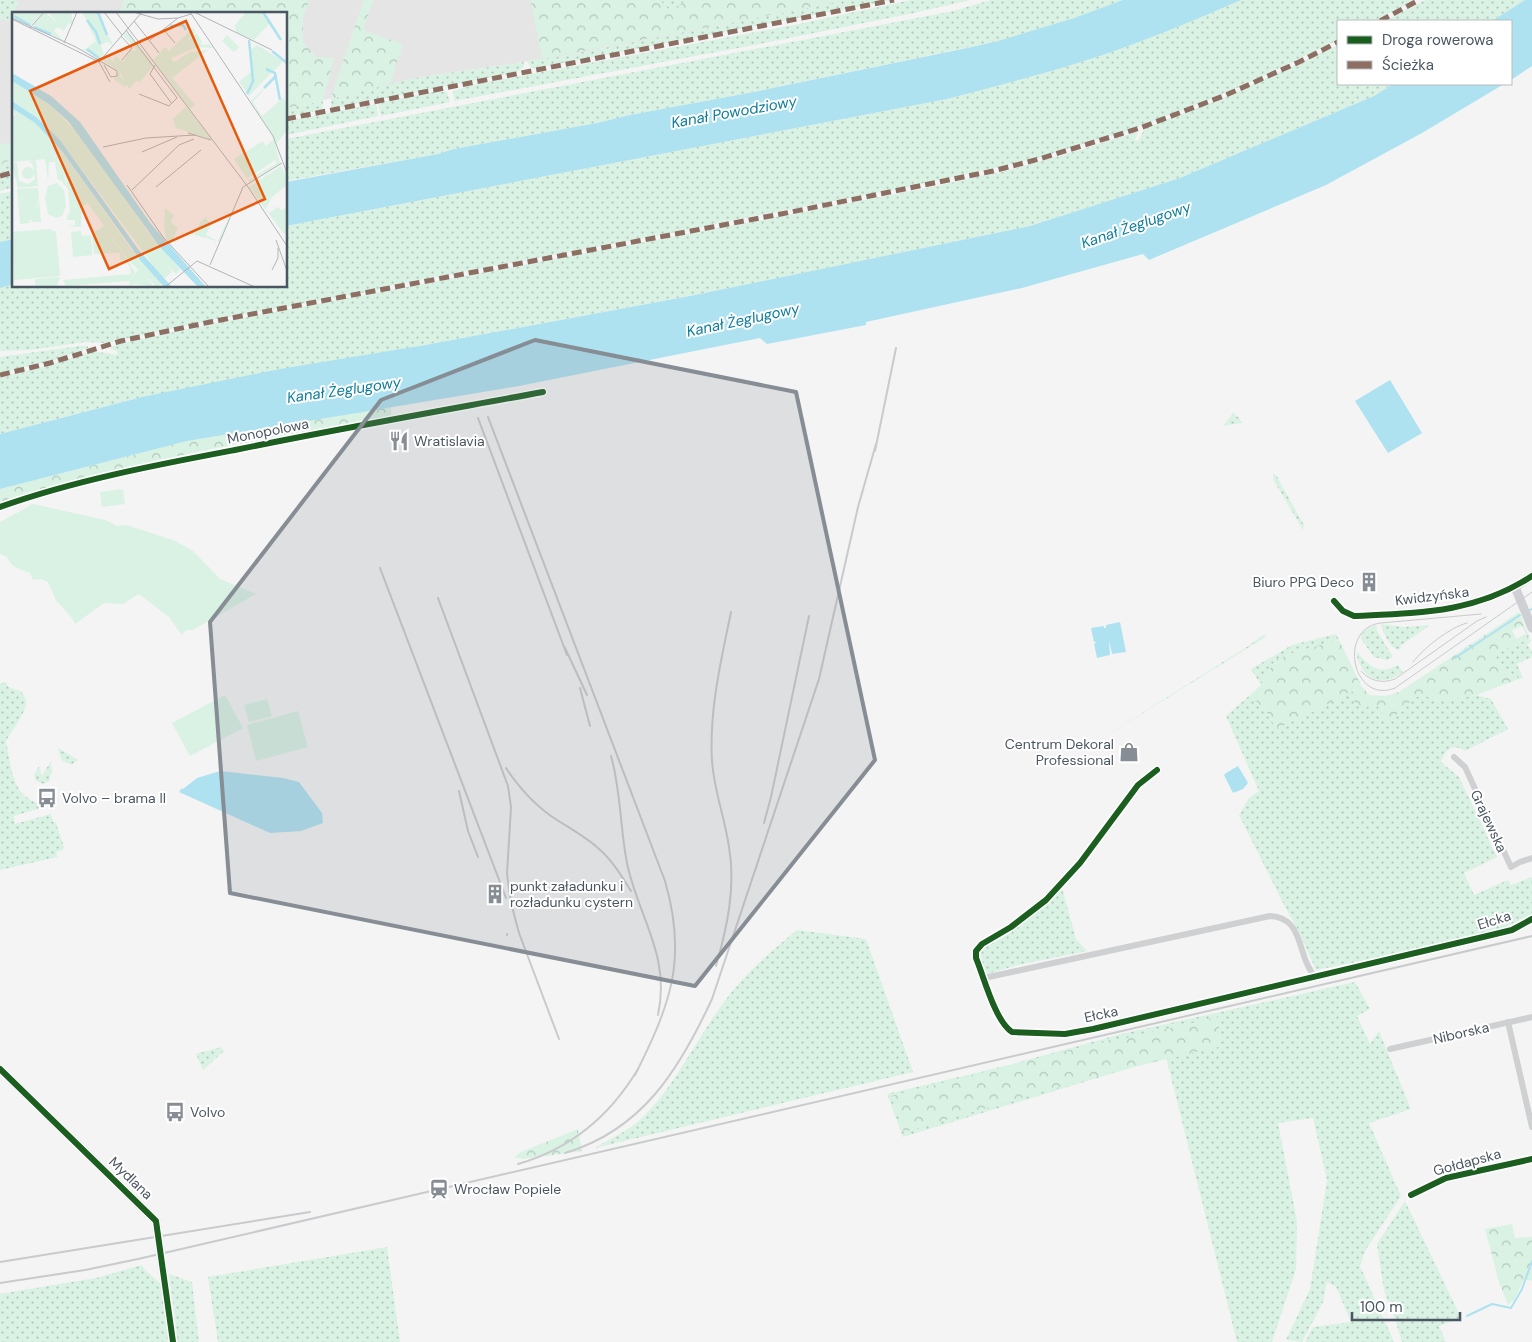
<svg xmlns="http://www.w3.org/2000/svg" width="1532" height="1342" font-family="'DM Sans',sans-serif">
<defs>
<pattern id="grass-dots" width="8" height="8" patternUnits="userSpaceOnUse" patternTransform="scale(1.25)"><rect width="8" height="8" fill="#d9f2e3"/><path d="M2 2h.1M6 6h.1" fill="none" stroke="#b2c7bb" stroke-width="1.8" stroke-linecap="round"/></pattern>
<pattern id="forest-crowns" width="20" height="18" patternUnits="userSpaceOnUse" patternTransform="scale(1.25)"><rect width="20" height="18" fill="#d9f2e3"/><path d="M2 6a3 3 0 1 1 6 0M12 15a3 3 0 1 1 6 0" fill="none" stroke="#b2c7bb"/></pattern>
</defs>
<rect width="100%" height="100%" fill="#f4f4f4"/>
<path fill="#e6e5e6" d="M0,0H848L558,57L415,78L379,88L286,108V14H14V160L0,163Z"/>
<g fill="url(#grass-dots)">
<path d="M0,0H14L19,2L11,19L6,21L0,19Z"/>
<path d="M660,0H687L670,11Z"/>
<path d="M848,0H892L536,68L532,69L527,61L558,57Z"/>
<path d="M911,0H970L909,14L754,45L454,101L453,91L472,85L794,25Z"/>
<path d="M991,0H1123L1074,18L998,41L754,92L630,115L597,123L454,149L438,154L286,181V139C508,96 731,54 953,11Z"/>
<path d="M1241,0H1415L1374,21H1338V40L1240,87L1214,97L1211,99L1127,131L1041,157L1003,166L902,188L718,223L713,225L387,286L383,289L212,320L106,343L85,342L29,350L0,351V288L14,284V286H286V226L947,99C992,87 1037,76 1081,62C1135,45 1189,23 1241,0Z"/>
<path d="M1425,0H1525L1492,21H1385Z"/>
<path d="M1338,45V84H1393L1374,96L1180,178L1030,226L690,296L142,397L0,434V377L47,366L93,351L117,355V351L110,349L114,345L216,323L735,225L937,186L993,173H998L1080,150L1136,132L1138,133L1135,140L1138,141L1145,128L1219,100Z"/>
<path d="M524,62V67L517,72L331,109V99L415,78Z"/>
<path d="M433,92H447L450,102L381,116L378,103Z"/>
<path d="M323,101L322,110L286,117V108Z"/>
<path d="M376,104L378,116L286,135V121Z"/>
<path d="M14,160V170L0,173V163Z"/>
<path d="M14,174V187L0,191V177Z"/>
<path d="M14,191V239L0,242V194Z"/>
<path d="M80,346H88V348L55,360L0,373V357Z"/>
<path d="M1233,413L1239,418L1242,423L1223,426Z"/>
<path d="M1273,474L1276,475L1304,525L1303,530L1273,479Z"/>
<path d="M1381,624L1404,627L1430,625L1400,646L1401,648L1398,650C1390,647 1383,634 1381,624Z"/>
<path d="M1376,625L1377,631L1393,657L1387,660L1374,657L1361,639V635C1365,630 1369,627 1376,625Z"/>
<path d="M1336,634L1339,640L1295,652L1275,660L1261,685L1251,669L1292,645Z"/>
<path d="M1263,635L1267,636L1085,749L1250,645Z"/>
<path d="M1530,639L1531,641L1527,645L1532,651V657L1517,664L1523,678L1519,679L1498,663L1495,653Z"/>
<path d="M1356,651C1369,666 1378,676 1398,665L1403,672C1380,689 1360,678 1356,651Z"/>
<path d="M6,682L8,687L21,691C23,694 26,698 26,702C27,711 11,732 6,741C10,759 11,789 29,799C35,803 42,804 48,806L14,816L15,824L51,814L53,822L56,823L64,847L63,850L56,852L57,857L0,870V684Z"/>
<path d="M1353,690L1377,705L1403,711L1413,698L1425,694L1435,702L1476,695L1491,699L1508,729L1465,751C1453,742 1445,750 1441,762L1459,777L1497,857L1464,873L1474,895L1508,880L1511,885L1532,877V914L1501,929L1383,957L1316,970L1297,928L1284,905L1239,815L1249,798L1259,791L1226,716L1250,695L1267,712L1319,709Z"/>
<path d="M58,748L78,760L72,764C61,763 60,758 58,748Z"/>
<path d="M51,761L52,771L49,781L44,784L36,781L34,775L39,766L42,776Z"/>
<path d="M1062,888L1076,939L1087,951L1018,965L987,974C978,966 978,955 985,946L1016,927L1042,908Z"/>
<path d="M797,930L866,939L913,1072L595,1148C611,1138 630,1130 643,1117C678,1083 700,1031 731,993C750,969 774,949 797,930Z"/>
<path d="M1355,982L1370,1009L1357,1016L1370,1044L1379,1031L1411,1109L1369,1123L1401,1196L1365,1251L1360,1266L1394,1342H1305L1313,1327L1351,1322L1336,1287L1327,1282L1323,1302L1302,1342L1286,1340L1310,1289L1327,1180L1313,1118L1278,1123L1297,1221L1296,1269L1272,1342H1237L1166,1057L903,1137L887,1094L1005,1066L1121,1034Z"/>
<path d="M221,1047L224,1051L203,1070L196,1054Z"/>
<path d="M1405,1201L1461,1318L1439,1326L1446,1342H1402L1395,1319L1384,1291L1377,1244Z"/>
<path d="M387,1247L400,1342H218L208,1277Z"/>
<path d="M142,1265L145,1270L161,1284L168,1342H0V1294L96,1278Z"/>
<path d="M169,1274L192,1282L199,1342H178Z"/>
</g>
<g fill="url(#forest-crowns)" fill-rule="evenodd">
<path d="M124,0H309L303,18V42L316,57L334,58L323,101L286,108V14H119Z"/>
<path d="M364,0H373L363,30L403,44L390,84L331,99L341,67Z"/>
<path d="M528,0H660L670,11L687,0H848L542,59L531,1Z"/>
<path d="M14,142V160L0,163V145Z"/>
<path d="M391,406V416C260,440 127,461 0,502V489L187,441Z"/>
<path d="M1519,612L1530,639L1495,653L1498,663L1519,679L1476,695L1435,702L1424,694L1413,698L1403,711L1386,720L1377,705L1363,708L1352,700L1353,690L1319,709L1276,729L1267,712L1250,695L1261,685L1275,660L1295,652L1339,640L1361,685L1369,695L1386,696L1399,692ZM1522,626L1526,634L1516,639L1512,630Z"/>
<path d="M1219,1017V1047C1112,1070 1008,1102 904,1132L891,1096L1112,1039H1122Z"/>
<path d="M578,1129L582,1151L523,1159L514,1157L521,1152Z"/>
<path d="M1512,1224L1515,1238L1532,1237V1281L1524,1279L1514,1300L1508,1305L1499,1282L1485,1229Z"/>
</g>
<g fill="#d9f2e3">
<path d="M123,489L125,504L102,507L100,492Z"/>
<path d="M33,504L105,520L117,526L126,525L173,540L193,551L220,579L256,594L193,630H186L182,635L169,617L139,594L123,604L104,603L75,624L72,618L56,600L48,582L41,579L33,580L30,573C20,569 11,568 7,557L0,554V522Z"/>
<path d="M225,695L243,728L190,756L172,723Z"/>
<path d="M267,699L272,716L249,722L244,705Z"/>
<path d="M298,711L308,747L256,761L247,725Z"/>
</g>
<g fill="#aee2f0">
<path d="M1123,0H1241C1189,23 1135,45 1081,62C1037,76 992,87 947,99L286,226V182L438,154L454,149L597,123L630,115L754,92L967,48L998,41L1074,18Z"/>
<path d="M1525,0H1532V66L1511,80V21H1492Z"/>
<path d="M1393,84H1504L1422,133L1326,185L1149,260L1143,254L1022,288L866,322V325L767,344L760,338L519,386L187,441L0,489V434L142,397L280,369L425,345L690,296L1030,226L1180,178L1374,96Z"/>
<path d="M14,239V284L0,288V242Z"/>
<path d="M1390,380L1422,433L1388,453L1355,401Z"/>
<path d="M1120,622L1126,652L1112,654L1109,640L1110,655L1097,658L1094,644L1097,642H1094L1091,628L1104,626V628H1106V625Z"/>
<path d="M1238,766L1248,783L1243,789L1233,793L1224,775L1226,773Z"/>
<path d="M220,771L283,778L299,782L322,813L323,823L301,831L270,833L179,792L182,788L183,789L197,778Z"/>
</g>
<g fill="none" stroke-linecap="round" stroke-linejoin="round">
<g stroke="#aee2f0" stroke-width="2">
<path d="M1530,610L1532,609"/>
<path d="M1455,658L1520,615"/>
<path d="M1467,1316L1492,1304L1511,1308L1522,1289L1532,1261"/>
</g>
<g stroke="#ced0d2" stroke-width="6">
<path d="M0,507C76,480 156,465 235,450C337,429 440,411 543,392"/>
<path d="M1334,601C1339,607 1344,614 1352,616C1365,618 1381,615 1394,613C1442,609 1471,608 1515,587"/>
<path d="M1454,757L1465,767L1511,867L1520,862L1532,858"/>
<path d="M1157,770L1138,785L1080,863L1046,900L1011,927L982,944L976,951V958C984,977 995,1021 1012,1032L1065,1034L1093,1029L1483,937L1512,930L1532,919"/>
<path d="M984,978L1270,916C1296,917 1298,939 1305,959C1307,965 1311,971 1314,977"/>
<path d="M1508,1022L1532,1127"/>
<path d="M1390,1049L1532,1017"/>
<path d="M1411,1195L1446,1178L1532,1159"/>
</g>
<g stroke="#ced0d4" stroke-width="9">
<path d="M1532,576L1515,587L1532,628"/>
<path d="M0,1069L156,1221L173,1342"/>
</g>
<g stroke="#c9cacc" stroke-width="1">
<path d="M1481,614L1381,623C1337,628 1352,705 1395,688L1532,592"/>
<path d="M1413,662C1425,647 1449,628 1467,623"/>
<path d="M1361,671C1370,681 1382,684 1395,679L1477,621L1486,617"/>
</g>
<g stroke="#c9cacc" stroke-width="2">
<path d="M488,417L665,881C688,960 670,1005 635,1075"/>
<path d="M478,418L567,655"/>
<path d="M875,451L896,348"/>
<path d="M380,568L506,898"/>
<path d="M438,598L508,786L511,807L507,874L511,903L519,933L559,1039"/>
<path d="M565,648L587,695"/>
<path d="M580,688L590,726"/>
<path d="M611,756C621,791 620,828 627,863C638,917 671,955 658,1015"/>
<path d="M506,768C520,789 535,806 557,820C571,829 586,837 598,848C612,860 621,875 631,891"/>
<path d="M459,791L468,831L478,857"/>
<path d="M764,823L771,797L809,616"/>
<path d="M507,934V935"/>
<path d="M716,966C727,928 736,887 729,847C725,818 714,791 712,761C709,710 721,661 731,612"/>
<path d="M565,1153C643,1130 680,1068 712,999L819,679L858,507L876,444"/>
<path d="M518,1164C570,1149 610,1116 638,1069"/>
<path d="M0,1262L310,1212"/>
<path d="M0,1283L85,1270L138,1259L1532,936"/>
</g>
<g stroke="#8d6e63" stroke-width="5" stroke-dasharray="10 5" stroke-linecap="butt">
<path d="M1380,21L1419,0"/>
<path d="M286,119L894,0"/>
<path d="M0,176L14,172"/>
<path d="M0,375L50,363L121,341L210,322L781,214L993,171L1039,159L1140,128L1226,95L1299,62L1338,42"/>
</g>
<defs>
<g id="cycleway">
<path d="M0,507C76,480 156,465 235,450C337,429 440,411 543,392"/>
<path d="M1334,601L1343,611L1354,616C1419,613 1476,613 1532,576"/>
<path d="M1157,770L1138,785L1080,863L1046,900L1011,927L982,944L976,951V958C984,977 995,1021 1012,1032L1065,1034L1093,1029L1483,937L1512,930L1532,919"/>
<path d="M0,1069L156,1221L173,1342"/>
<path d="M1411,1195L1446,1178L1532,1159"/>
</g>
</defs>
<use href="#cycleway" stroke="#fff" stroke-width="9"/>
<use href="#cycleway" stroke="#1b5e20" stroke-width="6"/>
</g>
<path fill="#868d94" fill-opacity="0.2" stroke="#868d94" stroke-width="4" stroke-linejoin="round" d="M535,340L796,392L875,760L695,986L230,893L210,622L381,400Z"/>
<defs>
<symbol id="restaurant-bare" viewBox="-9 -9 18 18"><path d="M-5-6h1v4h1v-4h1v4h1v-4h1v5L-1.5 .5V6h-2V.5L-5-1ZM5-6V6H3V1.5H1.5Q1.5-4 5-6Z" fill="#868d94" stroke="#fff" stroke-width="2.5" paint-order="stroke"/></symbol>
<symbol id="building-bare" viewBox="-9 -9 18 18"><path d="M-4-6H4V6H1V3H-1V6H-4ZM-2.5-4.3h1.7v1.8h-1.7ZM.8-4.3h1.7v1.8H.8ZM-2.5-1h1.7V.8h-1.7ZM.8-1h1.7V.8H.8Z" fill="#868d94" stroke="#fff" stroke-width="2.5" paint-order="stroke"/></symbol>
<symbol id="shop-bare" viewBox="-9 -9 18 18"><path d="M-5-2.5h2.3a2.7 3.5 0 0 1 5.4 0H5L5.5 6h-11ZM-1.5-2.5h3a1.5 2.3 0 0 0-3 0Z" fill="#868d94" stroke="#fff" stroke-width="2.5" paint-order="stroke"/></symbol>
<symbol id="bus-bare" viewBox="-9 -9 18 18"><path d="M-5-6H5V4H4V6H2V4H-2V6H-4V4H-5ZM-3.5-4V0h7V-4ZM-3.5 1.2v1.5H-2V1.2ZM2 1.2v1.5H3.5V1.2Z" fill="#868d94" stroke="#fff" stroke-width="2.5" paint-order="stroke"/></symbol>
<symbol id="station-bare" viewBox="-9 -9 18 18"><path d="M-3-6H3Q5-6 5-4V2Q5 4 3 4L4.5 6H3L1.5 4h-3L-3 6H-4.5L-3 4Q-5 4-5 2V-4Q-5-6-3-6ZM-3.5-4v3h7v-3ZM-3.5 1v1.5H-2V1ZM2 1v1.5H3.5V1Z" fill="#868d94" stroke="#fff" stroke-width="2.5" paint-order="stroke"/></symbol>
</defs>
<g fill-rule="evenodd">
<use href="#restaurant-bare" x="385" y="427" width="28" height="28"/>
<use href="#building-bare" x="1355" y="568" width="28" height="28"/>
<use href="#shop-bare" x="1115" y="738" width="28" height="28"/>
<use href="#bus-bare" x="33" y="784" width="28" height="28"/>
<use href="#building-bare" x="481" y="880" width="28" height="28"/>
<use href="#bus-bare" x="161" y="1098" width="28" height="28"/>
<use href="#station-bare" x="425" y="1175" width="28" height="28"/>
</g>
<g text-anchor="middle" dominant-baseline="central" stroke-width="4" stroke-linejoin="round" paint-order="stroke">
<g font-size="14" fill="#4a5661" stroke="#fff">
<text transform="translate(268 431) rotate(-11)">Monopolowa</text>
<text transform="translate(1432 596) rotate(-7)">Kwidzyńska</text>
<text transform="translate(1489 821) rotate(65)">Grajewska</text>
<text transform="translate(1494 920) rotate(-17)">Ełcka</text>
<text transform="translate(1101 1014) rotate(-12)">Ełcka</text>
<text transform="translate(1461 1033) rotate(-13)">Niborska</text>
<text transform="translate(1467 1162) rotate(-15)">Gołdapska</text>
<text transform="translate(131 1178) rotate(44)">Mydlana</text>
</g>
<g font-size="14" fill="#4a5661" stroke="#fff" text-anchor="start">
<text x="414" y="441">Wratislavia</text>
<text x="1354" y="582" text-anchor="end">Biuro PPG Deco</text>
<text x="1114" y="744" text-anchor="end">Centrum Dekoral<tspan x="1114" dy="16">Professional</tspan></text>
<text x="62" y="798">Volvo – brama II</text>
<text x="510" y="886">punkt załadunku i<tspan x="510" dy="16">rozładunku cystern</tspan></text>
<text x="190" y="1112">Volvo</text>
<text x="454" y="1189">Wrocław Popiele</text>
</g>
<g font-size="15" font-style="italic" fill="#0c7c9b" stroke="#fff">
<text transform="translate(734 112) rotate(-10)">Kanał Powodziowy</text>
<text transform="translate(1136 225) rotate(-19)">Kanał Żeglugowy</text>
<text transform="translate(743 320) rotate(-12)">Kanał Żeglugowy</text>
<text transform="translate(344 390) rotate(-8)">Kanał Żeglugowy</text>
</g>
</g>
<g transform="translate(12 12)">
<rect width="275" height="275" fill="#f4f4f4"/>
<path d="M0,0H31L18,14L0,5ZM36,0H59L61,13L57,11L52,19L46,15L42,19L52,29L20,14L40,21L41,19L47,13ZM70,0H86L101,33L95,30L89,33L92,43L88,47L70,37H74L84,29ZM181,16L184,20L170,33L185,21L190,30L189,33L197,32L201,36L186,35L159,46L162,50L178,40L196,38L160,66L183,93L178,97L141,48L153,35L157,39ZM114,19L142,53L128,70L124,69L117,77L101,47L104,44L111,50L119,38L125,39L111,23ZM245,33L271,49L262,59L253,56L260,60L237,84L227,70L241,58L238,38ZM263,65L241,90L250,104L271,86L275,91V118L265,131L239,89ZM0,69L37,92L70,125L136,220L168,257L164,262L155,253L160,260L153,266L146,260L48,128L24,105L0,89ZM174,95L177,98L200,128L164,116L161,107ZM0,96L23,111L50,139L117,234L149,272L145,275L116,248L39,139L40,137L0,103L4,104ZM262,127L268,152L237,171L236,168L265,151L263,148L235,167L222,147L251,129L254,134ZM24,148L26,174L6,176L0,152L5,150L7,169L16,172L23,167L21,153L17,149ZM269,154L275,163V173L260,185L254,197L257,201L266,195L270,198L275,195V221L272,222L237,175ZM47,156L51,157L54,173L64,178L63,208H54L58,199L56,177L50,170ZM26,176L29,210H19L26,200V190L16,182L10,186L8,192L9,200L18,211L8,212L5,177ZM218,202L208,230L176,221L187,214L188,209L192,213L189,209L193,205L199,212L194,223L206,229ZM48,265L45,274L25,275L23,272V267Z" fill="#d9f2e3"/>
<path d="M97,45L109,58L108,64L116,71L113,75L102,68L106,59L90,48L92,46L96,49ZM156,61L182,93L178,96L152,62ZM0,103L40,137L38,139L76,191L70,195L69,215L55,214L63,213V201L59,198L64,196L63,178L53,172L55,170L51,157H47L50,169L46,168L43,150H37L36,169L33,147L0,150ZM92,214L123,260L117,269L54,274L51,268L119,262L118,255L112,247L108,248V241L82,242L80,221Z" fill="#d9f2e3"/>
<path d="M33,0L47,13L40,21L21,13ZM234,0H250L258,11L242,28L224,20L223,13ZM215,23L227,35L222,40L210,29ZM0,103L26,122L40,137L39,139L25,145L0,148ZM10 161a6 6 0 1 1 12 0a6 6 0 1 1-12 0ZM45,171L52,178L54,194L50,204L44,206L36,202L33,186L36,174ZM17,182L25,188L26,199L23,206L17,209L9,203L8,192L11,185ZM153,196L162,203L159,210L166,216L159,231L154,227L152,215ZM38,217L44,220L48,264L2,268L0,220ZM69,219L70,224L79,223L80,243L61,245L59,220ZM126,258L129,260L143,275L123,272L118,274L117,269Z" fill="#d9f2e3"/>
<path d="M0,61L39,84L68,110L139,212L194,275H186L148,235L57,110L37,92L0,69ZM0,89L24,105L48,128L126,237L160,275H152L129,249L50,139L23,111L0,96Z" fill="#aee2f0"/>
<path fill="none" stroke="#aee2f0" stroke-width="2.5" d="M86,0L95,23M251,0L269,28M2,4L18,13M75,8L84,20L88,32M158,14L171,13L174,18M22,15L39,22M75,37L88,47M260,39L275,51M254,57L263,61L268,88M252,76L263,65M235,82L241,69L237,28"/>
<path fill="none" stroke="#b0b5b9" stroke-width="1" d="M92,0L110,23M104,0L236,175L275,234M121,0L146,7L166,6L179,2M178,0L261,124L275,161M182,0L260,38M0,6L64,35L105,59V64L99,65L92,53M0,7L87,50L98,70M122,9L147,41M18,16L32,0M114,18L165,86L157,94L127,82M152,18L163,31M109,24L120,36L110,48M138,28L166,6M52,31L65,0M87,50L130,0M143,53L138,62L160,92M176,121L199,128M91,135L134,126L183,123M130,140L165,125M115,173L151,225L197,275M144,175L189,138M120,178L167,133L182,127M264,228L275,259M198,253L231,175L270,151M260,258L266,246V236M153,275L185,249L243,275"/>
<path fill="#e8590c" fill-opacity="0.15" stroke="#e8590c" stroke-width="2.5" d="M174,9L253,187L97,257L18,79Z"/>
<rect width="275" height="275" fill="none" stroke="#4a5661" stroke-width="2.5"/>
</g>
<rect x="1337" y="20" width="175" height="65" fill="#ffffff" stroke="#b7bbc0"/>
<rect x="1347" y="36" width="25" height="8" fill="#1b5e20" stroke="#b7bbc0"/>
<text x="1382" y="45" font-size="15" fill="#4a5661">Droga rowerowa</text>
<rect x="1347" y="61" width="25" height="8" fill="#8d6e63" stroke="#b7bbc0"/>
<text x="1382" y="70" font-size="15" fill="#4a5661">Ścieżka</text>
<path d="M1352 1312v8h108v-8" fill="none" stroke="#4a5661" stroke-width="2.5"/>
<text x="1360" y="1312" font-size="15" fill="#4a5661" stroke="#ffffff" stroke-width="4" paint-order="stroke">100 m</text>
</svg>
